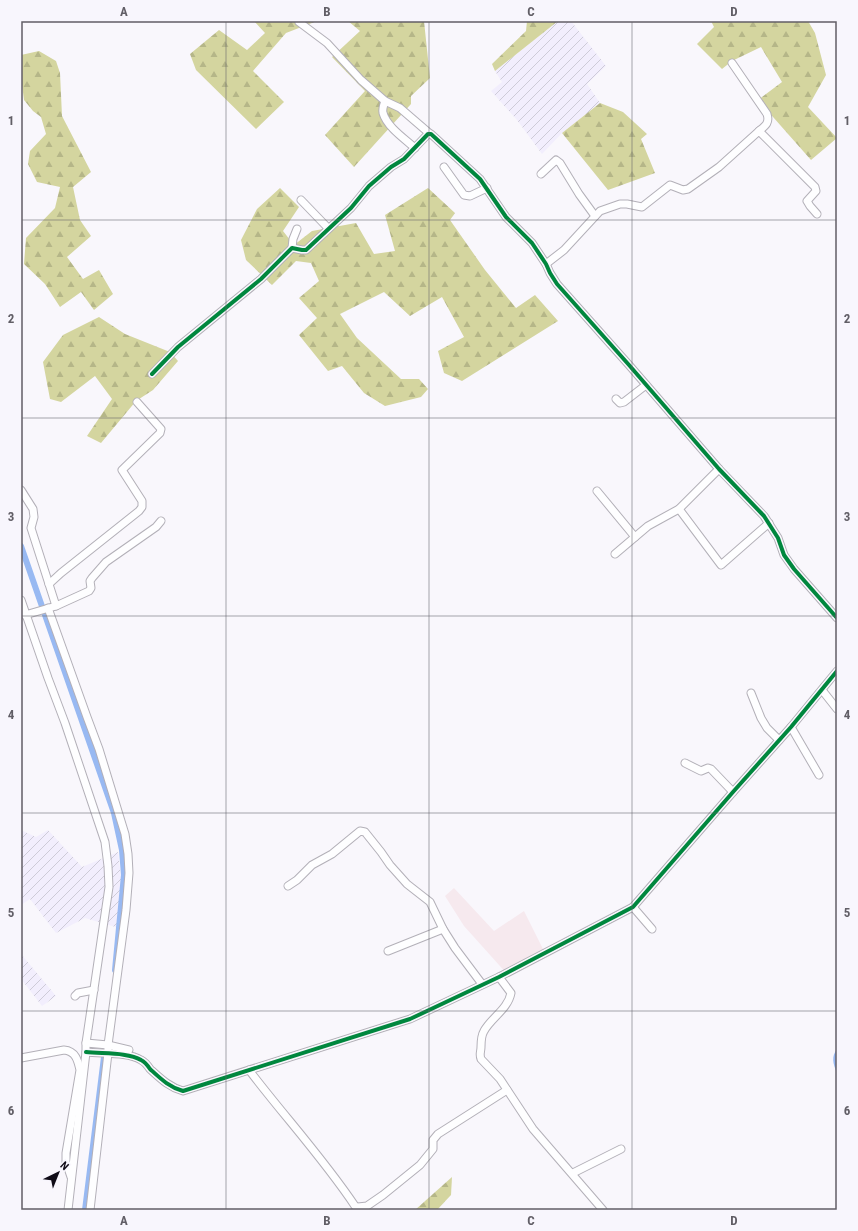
<svg xmlns="http://www.w3.org/2000/svg" width="858" height="1231" font-family="'Roboto Condensed',sans-serif">
<defs>
<pattern id="industrial-furrows" width="10" height="10" patternUnits="userSpaceOnUse"><rect width="10" height="10" fill="#f2eefd"/><path d="M-1 1l2-2M0 10L10 0M9 11l2-2" fill="none" stroke="#cecbd8"/></pattern>
<pattern id="forest-firs" width="22" height="20" patternUnits="userSpaceOnUse"><rect width="22" height="20" fill="#d4d59f"/><path d="M5 1l3.5 6h-7zM16 11l3.5 6h-7z" fill="#b5b688"/></pattern>
</defs>
<rect width="100%" height="100%" fill="#f9f7fc"/>
<path fill="#f6e9ee" d="M454,888L494,931L524,911L546,955L508,975L464,926L445,896Z"/>
<g fill="url(#industrial-furrows)">
<path d="M558,21H571L606,66L587,84L600,103L562,133L542,154L517,120L491,91L502,82L495,71Z"/>
<path d="M21,830L36,837L48,830L82,867L118,852L123,894L119,928L85,918L56,933L30,899L21,905Z"/>
<path d="M21,954L56,996L42,1006L21,979Z"/>
</g>
<g fill="url(#forest-firs)">
<path d="M254,21H317L286,33L253,71L284,102L256,129L196,70L190,54L219,30L247,50L265,33Z"/>
<path d="M348,21H424L430,78L411,96V104L354,167L325,135L365,91L332,57L360,31Z"/>
<path d="M527,21H558L495,71L492,64L526,31Z"/>
<path d="M711,21H808L815,33L826,75L808,107L837,138L811,160L758,100L782,82L761,47L732,61L722,69L697,44L714,27Z"/>
<path d="M39,51L56,61L60,73L62,116L91,172L73,187L80,220L91,236L67,257L83,279L99,270L113,294L94,310L81,292L60,307L45,284L24,264L26,238L55,208L60,187L37,182L28,164L30,151L46,134L41,117L33,111L24,100L21,77V55Z"/>
<path d="M600,103L623,112L647,134L641,139L655,173L608,190L562,133Z"/>
<path d="M280,188L299,207L283,231L294,245L312,231L356,223L374,254L395,251L385,215L428,188L455,213L450,220L485,270L516,308L535,295L558,321L462,381L444,373L438,351L464,337L442,297L410,316L384,292L340,314L357,338L401,379H419L428,389L421,397L385,406L364,393L342,366L328,371L299,335L317,318L299,298L319,281L311,263L296,261L272,285L246,260L241,240L257,209Z"/>
<path d="M99,317L125,334L170,352L178,361L153,390L136,401L101,443L87,436L112,399L95,376L61,402L50,399L43,362L63,335Z"/>
<path d="M452,1177L451,1195L437,1210H415Z"/>
</g>
<path fill="#98b9f2" d="M837,1049V1073C833,1064 831,1057 837,1049Z"/>
<g fill="none" stroke-linecap="round" stroke-linejoin="round">
<g stroke="#98b9f2" stroke-width="6">
<path d="M21,546L114,813L122,850L124,875L115,970"/>
<path d="M85,1210L105,1049"/>
</g>
<defs>
<g id="street">
<path d="M299,22L327,43L361,80L385,101L400,108L429,133"/>
<path d="M732,63L767,114C770,123 765,126 759,131"/>
<path d="M385,101C384,104 382,109 383,113C387,127 405,139 415,148"/>
<path d="M444,167L464,195L470,196L487,188"/>
<path d="M541,174L556,160L560,163L579,194L595,216"/>
<path d="M301,200L328,228"/>
<path d="M292,248L293,239L297,229"/>
<path d="M546,264L564,250L600,211L620,204H627L642,207L670,185L683,190L688,189L719,167L759,131L815,187L816,191L807,201L810,206L817,214"/>
<path d="M152,374L178,347L261,279L292,248L302,250H306L351,208L369,186L391,167L404,159L428,134H431L480,179L506,217L532,243L546,264L550,273L557,284L629,365L719,469L764,516L778,538L784,555L794,569L837,618"/>
<path d="M616,399L620,403L624,402L646,385"/>
<path d="M21,490L33,509L34,517L31,528L56,606"/>
<path d="M597,491L635,537"/>
<path d="M679,509L721,565L769,523"/>
<path d="M615,554L648,526L679,509L719,469"/>
<path d="M49,584L61,573L139,511L142,507V501L122,470L160,433L161,429L137,402"/>
<path d="M21,600L48,678L65,723L105,842L108,866L109,887L86,1043V1052L68,1210"/>
<path d="M48,608L87,717L99,749L125,834L128,854L129,873L126,910L108,1045V1053L90,1210"/>
<path d="M25,615L56,606L89,591L91,588L90,581L92,578L106,562L156,527L161,521"/>
<path d="M822,690L837,709"/>
<path d="M751,693L761,718L767,728L779,740"/>
<path d="M791,727L819,775"/>
<path d="M685,763L701,771L708,768L711,769L733,792"/>
<path d="M288,886L297,880L312,865L332,854L360,831L365,832L381,852L390,865L407,884L430,902L443,929L455,948L482,984"/>
<path d="M633,907L652,929"/>
<path d="M388,951L443,929"/>
<path d="M499,977L511,993C508,1009 491,1018 484,1031C481,1036 481,1042 481,1047C481,1052 479,1054 481,1059L500,1079L533,1129L603,1210"/>
<path d="M75,996L78,993L94,990"/>
<path d="M86,1043L108,1045L129,1050"/>
<path d="M86,1052C102,1054 128,1052 141,1060C145,1062 148,1066 150,1069C161,1079 169,1087 183,1091L410,1019L499,977L633,907L733,792L791,727L837,671"/>
<path d="M21,1058L64,1050C76,1051 78,1061 80,1070L66,1153V1162L71,1177"/>
<path d="M249,1070C284,1116 323,1158 355,1206L358,1207L367,1206L383,1195L420,1165L433,1149V1140L438,1134L507,1090"/>
<path d="M573,1173L621,1149"/>
</g>
</defs>
<use href="#street" stroke="#b3b0b8" stroke-width="9"/>
<use href="#street" stroke="#fefeff" stroke-width="7"/>
<defs>
<g id="cycleway">
<path d="M152,374L178,347L261,279L292,248L302,250H306L351,208L369,186L391,167L404,159L428,134H431L480,179L506,217L532,243L546,264L550,273L557,284L629,365L719,469L764,516L778,538L784,555L794,569L837,618"/>
<path d="M86,1052C102,1054 128,1052 141,1060C145,1062 148,1066 150,1069C161,1079 169,1087 183,1091L410,1019L499,977L633,907L733,792L791,727L837,671"/>
</g>
</defs>
<use href="#cycleway" stroke="#f8f6fd" stroke-width="6"/>
<use href="#cycleway" stroke="#00873e" stroke-width="4"/>
</g>
<path fill="none" stroke="#615e66" stroke-width="1" stroke-opacity="0.55" d="M226,21V1210M429,21V1210M632,21V1210M21,220H837M21,418H837M21,616H837M21,813H837M21,1011H837"/>
<rect width="858" height="1231" fill="none" stroke="#f8f6fd" stroke-width="44"/>
<g transform="translate(58 1173) rotate(43)" stroke="#f8f6fd" stroke-width="3" paint-order="stroke">
<path d="M0-3L7 15L0 10L-7 15Z" fill="#0f0b16"/>
<text y="-6" font-size="11" font-weight="bold" text-anchor="middle" fill="#0f0b16">N</text>
</g>
<rect x="22" y="22" width="814" height="1187" fill="none" stroke="#615e66" stroke-width="1.5"/>
<g font-size="13" text-anchor="middle" font-weight="bold" fill="#615e66">
<text x="124" y="16">A</text>
<text x="327" y="16">B</text>
<text x="531" y="16">C</text>
<text x="734" y="16">D</text>
<text x="11" y="125">1</text>
<text x="847" y="125">1</text>
<text x="11" y="323">2</text>
<text x="847" y="323">2</text>
<text x="11" y="521">3</text>
<text x="847" y="521">3</text>
<text x="11" y="719">4</text>
<text x="847" y="719">4</text>
<text x="11" y="917">5</text>
<text x="847" y="917">5</text>
<text x="11" y="1115">6</text>
<text x="847" y="1115">6</text>
<text x="124" y="1225">A</text>
<text x="327" y="1225">B</text>
<text x="531" y="1225">C</text>
<text x="734" y="1225">D</text>
</g>
</svg>
